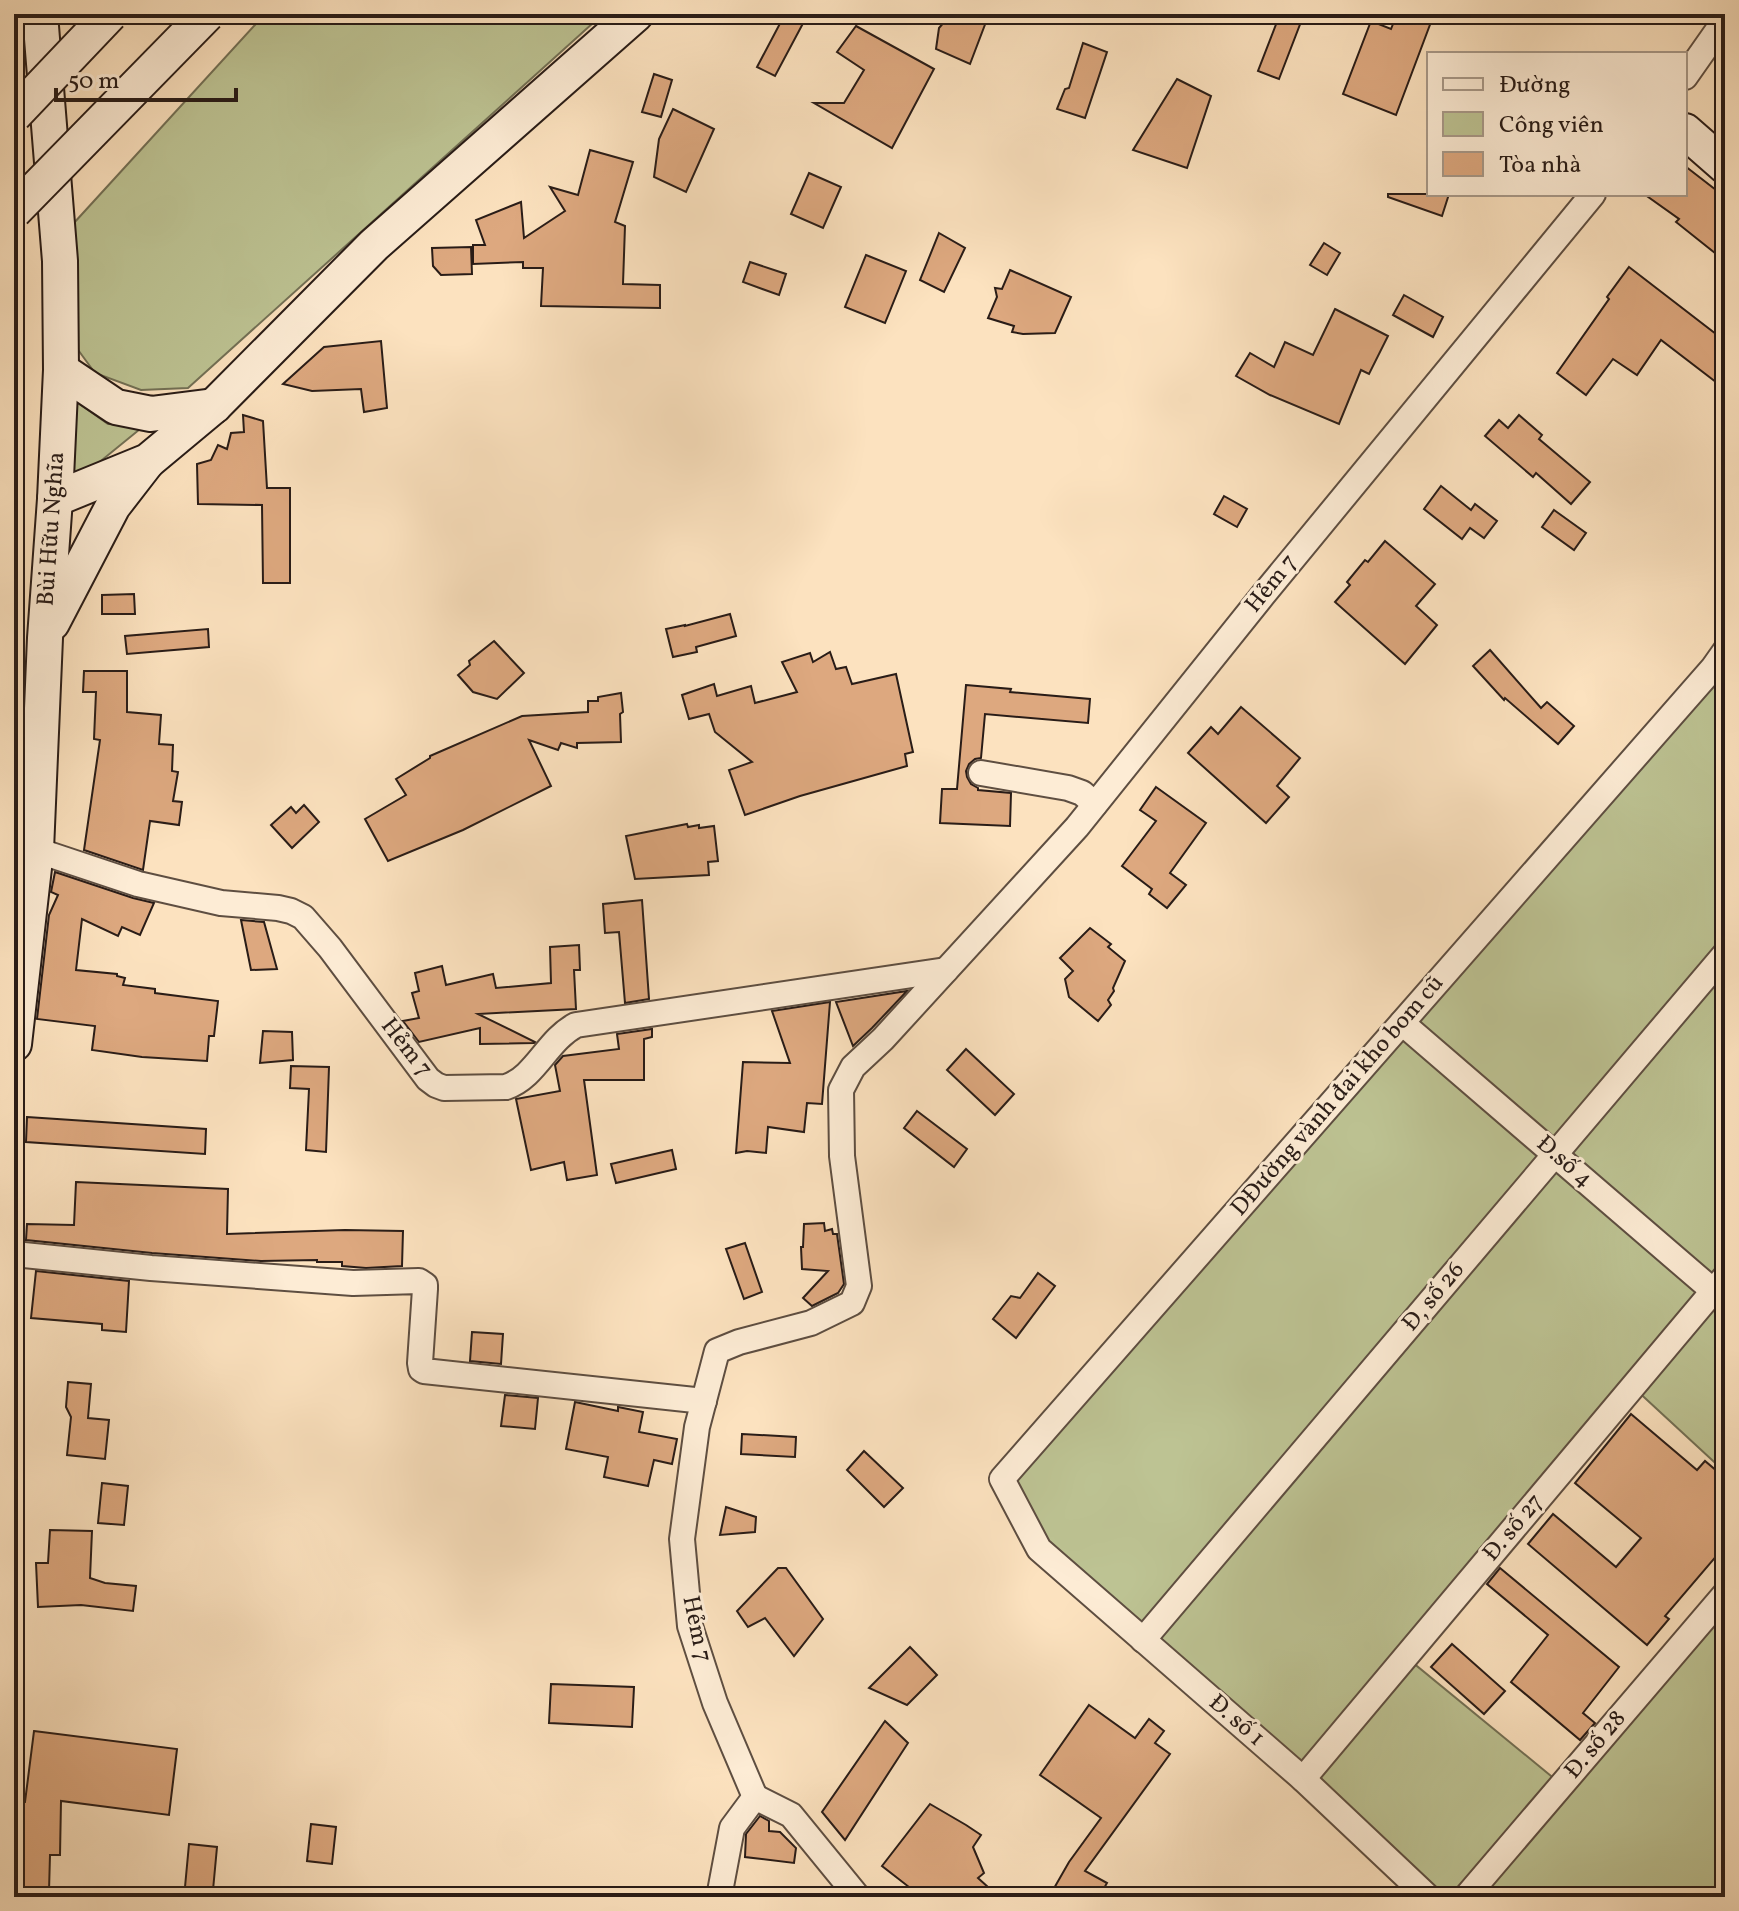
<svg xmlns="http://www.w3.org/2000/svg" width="1739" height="1911" font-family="Vollkorn,serif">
<rect width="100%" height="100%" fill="#fce2bf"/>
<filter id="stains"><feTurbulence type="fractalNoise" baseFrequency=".0025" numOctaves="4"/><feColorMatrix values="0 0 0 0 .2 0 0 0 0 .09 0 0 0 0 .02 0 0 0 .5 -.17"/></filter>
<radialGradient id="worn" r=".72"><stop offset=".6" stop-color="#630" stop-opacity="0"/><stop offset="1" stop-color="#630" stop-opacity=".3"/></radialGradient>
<g fill="#bdc393" stroke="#737055" stroke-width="2">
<path d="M265,14H603L188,388L141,390L95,373L73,343V224Z"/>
<path d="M74,400L108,424L145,425L75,482L69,477Z"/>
<path d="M1725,634V1472L1633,1387L1406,1657L1562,1785L1725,1594V1897H1428L1039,1549L1002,1479L1402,1023Z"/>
</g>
<g fill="#dda87f" stroke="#291c17" stroke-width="2">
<path d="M785,14H808L775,76L757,67Z"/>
<path d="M951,14H989L970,64L936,49L939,28Z"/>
<path d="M1280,14H1304L1279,79L1258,71Z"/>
<path d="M1397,14H1434L1396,115L1343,94L1371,21L1391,29Z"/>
<path d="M856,26L934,69L892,148L814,103H844L864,70L837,52Z"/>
<path d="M1083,43L1107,52L1085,118L1057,109L1065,89L1069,88Z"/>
<path d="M654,74L672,80L661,117L642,112Z"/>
<path d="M1177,79L1211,96L1187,168L1133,150Z"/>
<path d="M673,109L714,129L686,192L654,177L659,139Z"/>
<path d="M590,150L633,162L615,222L625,226L623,284L660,285V308L541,306L543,268H523V262L473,264V245H485L476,220L521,202L524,238L565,211L550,187L578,195Z"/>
<path d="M1685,166L1725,197V261L1676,222L1679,219L1644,194H1685Z"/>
<path d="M809,173L841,187L823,228L791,214Z"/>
<path d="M1388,194H1449L1442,216L1388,197Z"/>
<path d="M939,233L965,248L944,292L920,280Z"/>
<path d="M1324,243L1340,253L1327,275L1310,265Z"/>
<path d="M471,247L472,274L441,275L433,266L432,248Z"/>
<path d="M866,255L906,271L885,323L845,307Z"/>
<path d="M750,262L786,274L779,295L743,282Z"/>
<path d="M1629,267L1725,341V389L1661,340L1637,375L1613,359L1586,395L1557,373L1609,299L1607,297Z"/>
<path d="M1010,270L1071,297L1055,333L1023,334L1012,332L1014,326L988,318L997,297L995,288L1002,289Z"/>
<path d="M1404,295L1443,317L1433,337L1393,315Z"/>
<path d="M1335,309L1388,336L1369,374L1361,370L1339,424L1270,395L1236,376L1250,353L1274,367L1285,342L1313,355Z"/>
<path d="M381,341L387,408L364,412L361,389L312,391L283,384L324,347Z"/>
<path d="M243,415L263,421L267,488H290V583H263L262,505L198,504L197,464L211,460L218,445L227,449L231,433L244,432Z"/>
<path d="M1519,415L1542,435L1539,439L1590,482L1571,504L1536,473L1533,477L1485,436L1499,420L1508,428Z"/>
<path d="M1441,486L1471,510L1475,504L1497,521L1484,538L1470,528L1462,539L1424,509Z"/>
<path d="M1224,496L1247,509L1237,527L1214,514Z"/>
<path d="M1554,510L1586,533L1574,550L1542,527Z"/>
<path d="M1385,541L1435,584L1416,606L1437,625L1405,664L1335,602L1350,585L1347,582L1365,560L1368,562Z"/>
<path d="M134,594L135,614H102V595Z"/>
<path d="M730,614L736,636L696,647L697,652L673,657L666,629L685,625V626Z"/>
<path d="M208,629L209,647L127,654L125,636Z"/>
<path d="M494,641L524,673L497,699L473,692L458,675L470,665L469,661Z"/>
<path d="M1490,650L1541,708L1547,702L1574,726L1558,744L1505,698L1504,700L1473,666Z"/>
<path d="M830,652L836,669L846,667L852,684L896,674L913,752L905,754L907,766L800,796L745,815L729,770L752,762L715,732L709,714L689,719L682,695L714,684L717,696L751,686L755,703L797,692L782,662L810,653L813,662Z"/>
<path d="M84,671H127V712L161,715L159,744L173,745L172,771L178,772L173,801L182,802L179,825L150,821L143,870L84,850L100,740L94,739L96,692H83Z"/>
<path d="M966,685L1011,689L1010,692L1090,699L1088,723L985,714L981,758L975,759L969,764L966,771L967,777L971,784L978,788V790L1011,793L1010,826L940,823L942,789H957Z"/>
<path d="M621,693L623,712L620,714L621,742L577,743V748L561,743L558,750L529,740L551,786L463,830L388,861L365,819L406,795L396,779L430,758V756L522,716L588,712V701H598V697Z"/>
<path d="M1241,707L1300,758L1277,786L1289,797L1266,823L1188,753L1211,727L1218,734Z"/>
<path d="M1156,787L1206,823L1170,873L1186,885L1167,908L1149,894L1152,889L1122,866L1156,821L1140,810Z"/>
<path d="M304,805L319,822L292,848L271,825L291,807L296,813Z"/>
<path d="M687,824L688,827L699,825V828L714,826L718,861L708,862L709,875L635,879L626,836Z"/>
<path d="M55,872L133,898L154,903L140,935L122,927L118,936L82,919L76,970L117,974V976L125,978L123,985L155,989V993L218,1001L214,1036H209L207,1061L142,1057L92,1050L95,1026L37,1019L49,915L58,895L51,892Z"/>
<path d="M642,900L649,999L625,1003L619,932L605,933L603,904Z"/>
<path d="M241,920L264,922L277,969L251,970Z"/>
<path d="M1090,928L1111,944L1108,947L1125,961L1113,988L1114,991L1108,1000L1111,1005L1098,1021L1069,997L1065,979L1073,971L1060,958Z"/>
<path d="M579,945L580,970H574L576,1009L478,1014L535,1042L534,1043L480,1044V1028L419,1042L403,1021L419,1018L412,993L419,991L415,973L442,966L446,985L493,974L496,988L551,983L550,947Z"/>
<path d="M907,991L872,1028L853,1046L836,1002Z"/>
<path d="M830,1002L822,1104L807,1103L804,1132L768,1127L766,1153L747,1151L736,1153L743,1062L790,1063L772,1011Z"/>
<path d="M652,1029V1037L644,1039V1080H584L597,1175L567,1180L564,1162L531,1170L516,1099L560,1091L555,1065L563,1056L619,1049L617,1034Z"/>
<path d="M263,1031L292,1032L293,1060L260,1063Z"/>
<path d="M966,1049L1014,1094L995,1115L947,1070Z"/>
<path d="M291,1066L329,1067L326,1152L306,1150L309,1089L290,1088Z"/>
<path d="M917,1111L967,1149L954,1167L904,1128Z"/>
<path d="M27,1117L206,1129L205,1154L26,1142Z"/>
<path d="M672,1150L676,1169L616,1183L611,1164Z"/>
<path d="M76,1182L228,1189L227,1234L345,1230L403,1231L402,1266L366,1268L342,1266V1262H317V1260L261,1261L152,1253L26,1240L27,1224L74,1225Z"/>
<path d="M824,1223L825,1231L832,1229L833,1234H837L844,1284L838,1293L812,1306L803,1298L828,1271L802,1269L801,1247H803L804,1224Z"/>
<path d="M745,1243L762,1292L744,1299L726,1249Z"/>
<path d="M36,1271L129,1281L126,1332L102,1330V1324L31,1318Z"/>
<path d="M1038,1273L1055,1286L1016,1338L993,1319L1011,1296L1020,1298Z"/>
<path d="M472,1332L503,1334L501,1364L470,1361Z"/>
<path d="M68,1382L91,1384L88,1418L109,1420L105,1459L67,1455L71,1417L66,1407Z"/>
<path d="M505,1395L538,1398L535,1429L501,1426Z"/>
<path d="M575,1402L618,1411V1407L643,1412L639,1432L677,1439L672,1464L654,1460L648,1486L604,1477L608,1457L566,1449Z"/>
<path d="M1631,1414L1697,1470L1705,1461L1725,1478V1546L1665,1616L1669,1619L1647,1645L1528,1544L1553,1514L1616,1567L1641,1538L1575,1483Z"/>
<path d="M742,1434L796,1437L795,1457L741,1454Z"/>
<path d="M864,1451L903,1488L884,1507L847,1470Z"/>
<path d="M102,1483L128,1486L124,1525L98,1523Z"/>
<path d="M726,1507L756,1517L755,1532L720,1535Z"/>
<path d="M50,1530L92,1531L90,1578L105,1583L136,1586L133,1611L81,1605L38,1607L36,1563H48Z"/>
<path d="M778,1568H786L823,1619L794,1656L765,1618L748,1627L737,1611Z"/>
<path d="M1500,1568L1619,1667L1583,1713L1595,1723L1580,1740L1511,1682L1548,1635L1487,1584Z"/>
<path d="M1452,1644L1505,1691L1484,1714L1431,1667Z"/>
<path d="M910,1647L937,1675L907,1705L869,1688Z"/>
<path d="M551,1684L634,1687L632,1727L549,1723Z"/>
<path d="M1089,1705L1135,1738L1149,1719L1164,1731L1155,1743L1170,1754L1085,1871L1107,1883L1099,1897H1049L1069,1862L1101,1818L1040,1775Z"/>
<path d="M885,1721L908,1743L845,1840L822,1812Z"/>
<path d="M34,1731L177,1749L169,1815L61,1801L60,1855H50L49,1891L14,1890V1801L25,1802Z"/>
<path d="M930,1804L966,1825L981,1835L973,1847L984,1873L978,1878L999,1897H918L908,1890L909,1887L882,1866Z"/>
<path d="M760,1816L769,1821V1831L780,1832L796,1848L794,1863L745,1857L746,1834Z"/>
<path d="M311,1824L336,1827L332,1864L307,1861Z"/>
<path d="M189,1844L217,1847L213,1890L185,1887Z"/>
</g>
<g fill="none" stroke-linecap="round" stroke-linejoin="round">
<defs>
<g id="street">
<path d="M1685,77L1725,20"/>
<path d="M981,773L1068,788L1082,793L1095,804"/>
<path d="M36,850L138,884L221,903L278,908L291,911L303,917L330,948L428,1079L436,1085L444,1088L506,1087C536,1077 547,1040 576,1025L946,970"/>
<path d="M1402,1023L1725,1301"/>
<path d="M14,1254L151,1268L353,1283L419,1281L425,1285V1289L420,1363L421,1369L424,1371L704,1401"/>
<path d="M1143,1640L1725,954"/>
<path d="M1303,1779L1725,1277"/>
<path d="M755,1797L715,1703L690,1626L682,1539L697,1427L717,1351L739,1342L811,1323L852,1303L859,1286L842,1156L841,1090L853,1067L883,1039L1077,827L1263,595L1593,194"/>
<path d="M719,1897L732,1828L755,1797L791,1815L858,1897"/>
<path d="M1428,1897L1303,1779L1039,1549L1002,1479L1713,668L1725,651"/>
<path d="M1466,1897L1725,1594"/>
</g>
<g id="secondary">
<path d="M1685,131L1725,166"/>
<path d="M61,370L116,407L151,414L214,406"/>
<path d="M55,499L148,461L214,406L374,245L636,14"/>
<path d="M52,623L113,506L147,462"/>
<path d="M14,1044L36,850L45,638L55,499L61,370L60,261L40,14"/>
</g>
</defs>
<use href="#street" stroke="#5e4e41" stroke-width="28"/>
<use href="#secondary" stroke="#291c17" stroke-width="38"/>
<use href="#street" stroke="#fdecd5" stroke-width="24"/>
<use href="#secondary" stroke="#fdecd5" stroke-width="34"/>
<defs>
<g id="secondary-bridge">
<path d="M14,115L110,14"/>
<path d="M14,211L207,14"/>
</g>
</defs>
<use href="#secondary-bridge" stroke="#291c17" stroke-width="38" stroke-linecap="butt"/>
<use href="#secondary-bridge" stroke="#fdecd5" stroke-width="34"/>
</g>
<g text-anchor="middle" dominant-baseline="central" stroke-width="6" stroke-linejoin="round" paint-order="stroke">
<g font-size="24" fill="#291c17" stroke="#fdecd5">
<text transform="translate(52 529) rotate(-86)">Bùi Hữu Nghĩa</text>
<text transform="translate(1272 584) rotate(-51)">Hẻm 7</text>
<text transform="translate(406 1048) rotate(52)">Hẻm 7</text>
<text transform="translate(1338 1096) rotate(-49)">DĐường vành đai kho bom cũ</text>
<text transform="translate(1564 1162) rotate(41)">Đ.số 4</text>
<text transform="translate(1434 1297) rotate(-50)">Đ, số 26</text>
<text transform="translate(1514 1528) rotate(-50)">Đ. số 27</text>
<text transform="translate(696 1629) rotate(78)">Hẻm 7</text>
<text transform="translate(1236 1721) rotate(41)">Đ. số 1</text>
<text transform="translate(1596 1745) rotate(-50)">Đ. số 28</text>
</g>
</g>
<rect width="1739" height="1911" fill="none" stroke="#fce2bf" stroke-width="48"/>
<rect x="16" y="16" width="1707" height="1879" fill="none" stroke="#291c17" stroke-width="4"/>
<rect x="24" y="24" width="1691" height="1863" fill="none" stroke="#291c17" stroke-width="2"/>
<rect x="1427" y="52" width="260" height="144" fill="#fdecd5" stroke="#a89989" stroke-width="2"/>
<rect x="1443" y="78" width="40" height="12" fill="#fdecd5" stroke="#a89989" stroke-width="2"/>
<text x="1499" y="92" font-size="24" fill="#291c17">Đường</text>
<rect x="1443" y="112" width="40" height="24" fill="#bdc393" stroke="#a89989" stroke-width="2"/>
<text x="1499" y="132" font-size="24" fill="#291c17">Công viên</text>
<rect x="1443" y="152" width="40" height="24" fill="#dda87f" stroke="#a89989" stroke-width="2"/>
<text x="1499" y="172" font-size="24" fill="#291c17">Tòa nhà</text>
<path d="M56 88v12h180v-12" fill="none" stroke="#291c17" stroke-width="4"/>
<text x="68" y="88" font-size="24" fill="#291c17" stroke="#fdecd5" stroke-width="6" paint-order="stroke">50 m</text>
<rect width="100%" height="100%" filter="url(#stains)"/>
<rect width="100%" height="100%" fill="url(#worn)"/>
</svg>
